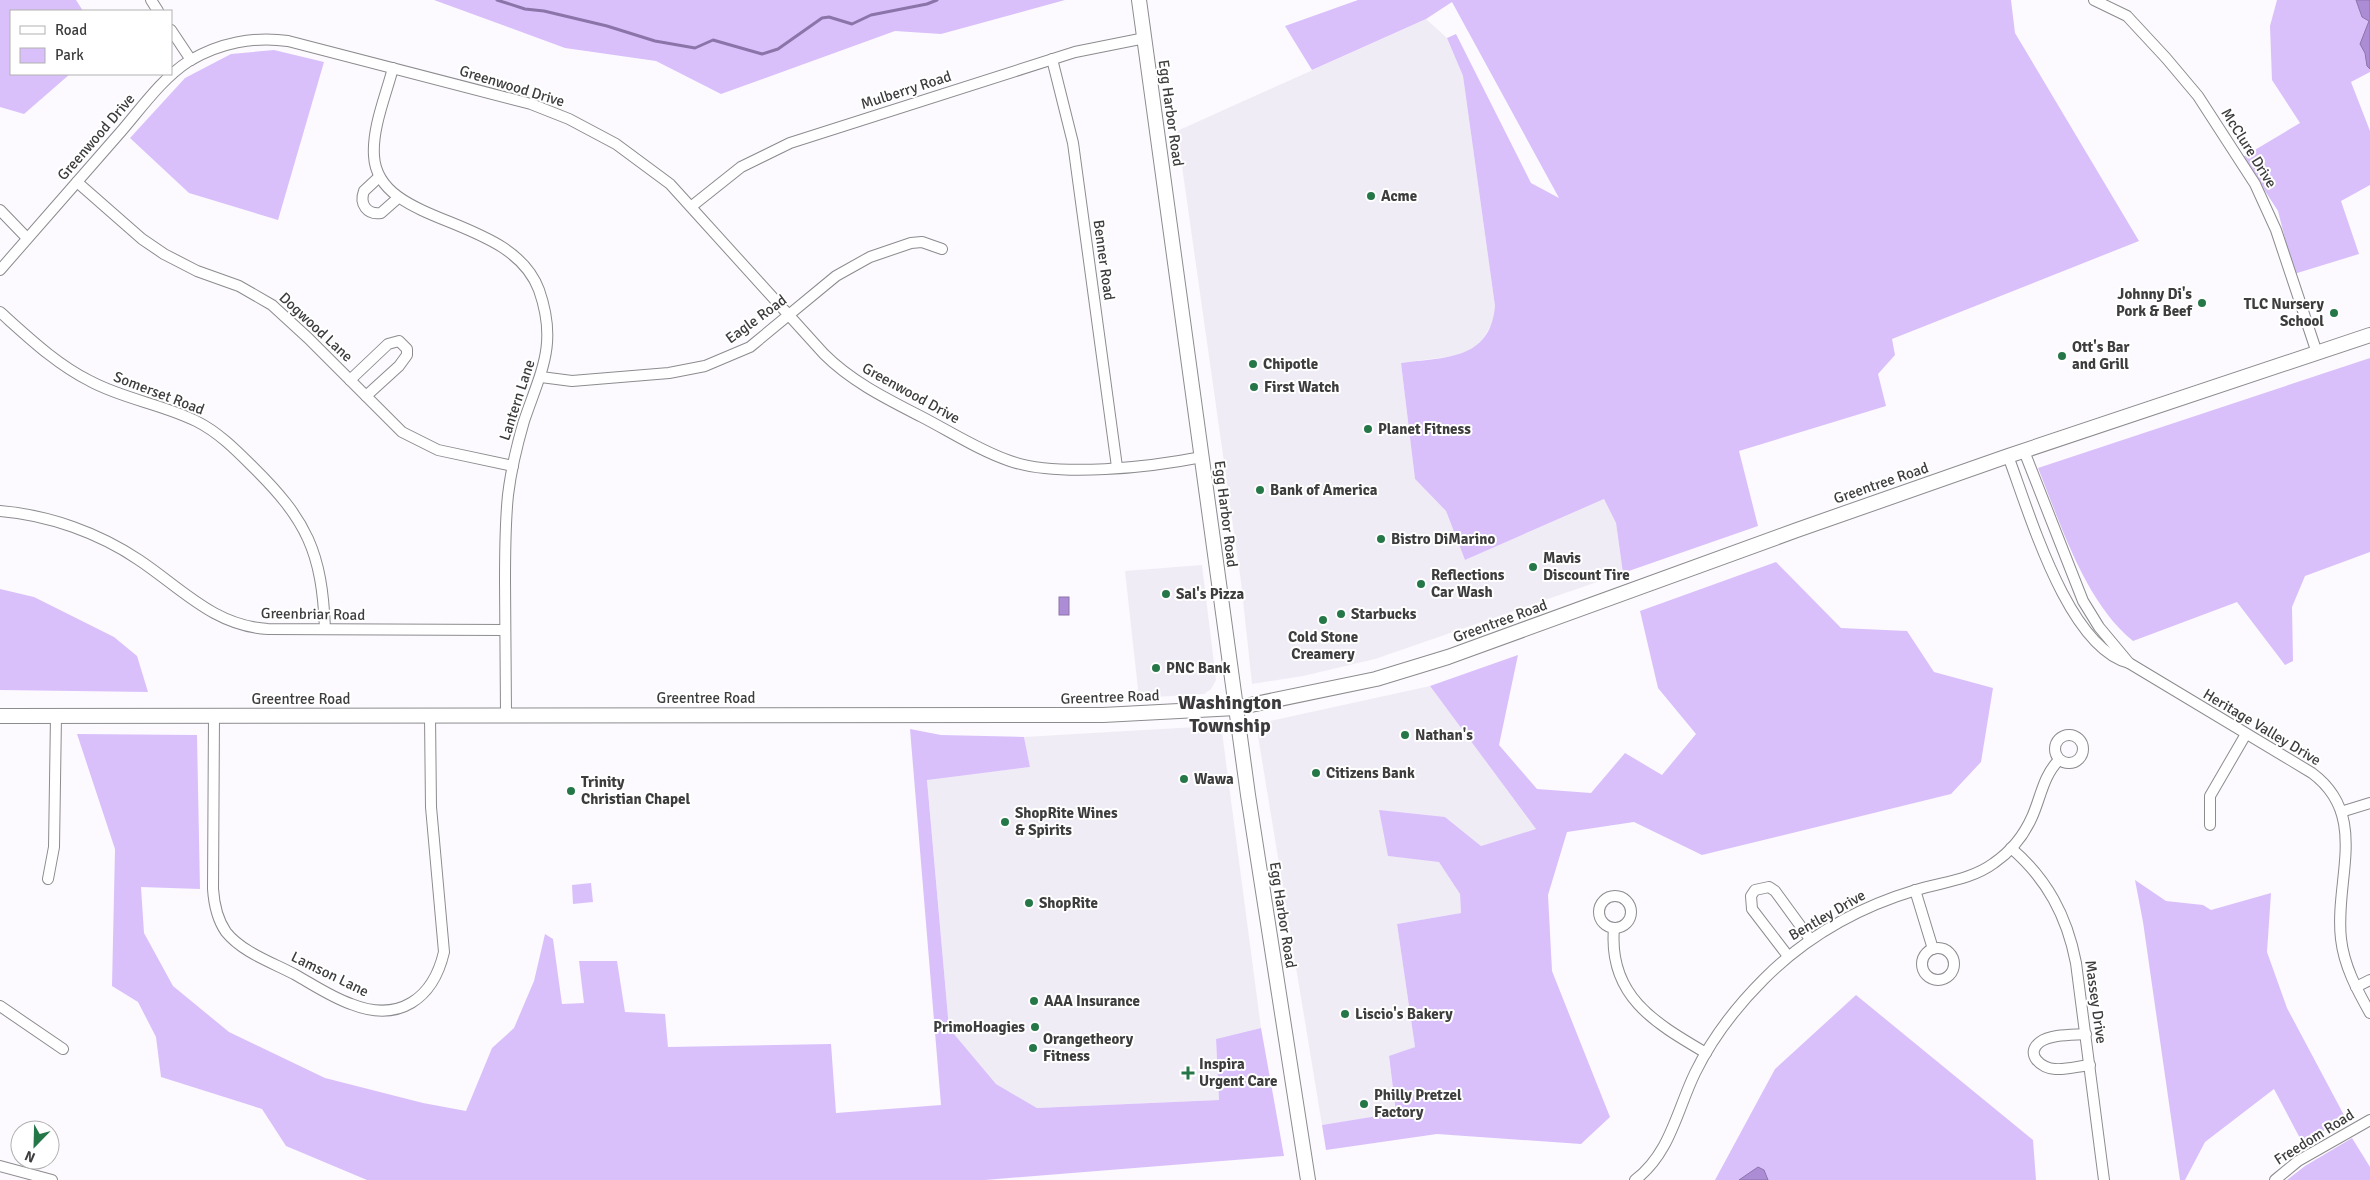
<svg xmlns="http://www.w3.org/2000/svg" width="2370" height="1180" font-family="Signika,sans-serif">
<rect width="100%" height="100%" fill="#fcfafe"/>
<g fill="#f0ecf6">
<path d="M1426,19L1447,38L1463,76L1495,306L1494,320L1481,342L1461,355L1401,363L1415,479L1446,511L1465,560L1604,499L1616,523L1623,573L1375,659L1303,676L1252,684L1241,582L1177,131Z"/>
<path d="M1202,565L1216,680L1211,689L1204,694L1139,698L1125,571Z"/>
<path d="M1430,686L1536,829L1481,846L1445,817L1388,856L1439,861L1460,894L1461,913L1397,924L1415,1047L1389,1057L1396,1114L1322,1125L1256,724Z"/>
<path d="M1213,726L1222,732L1261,1028L1216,1039L1219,1100L1037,1108L996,1084L949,1028L927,779L1030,767L1024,737Z"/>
</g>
<g fill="#d9c0fb">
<path d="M0,0H76L83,11H11V74H70L24,114L0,107Z"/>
<path d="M434,0H1065L941,34L895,31L721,94L656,61L565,48Z"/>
<path d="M1358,0H2011L2015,33L2139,241L1892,339L1895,355L1878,374L1886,406L1739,451L1758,526L1623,573L1616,523L1604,499L1465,560L1446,511L1415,479L1401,363C1444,357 1490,361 1495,306L1463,76L1447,38L1456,34L1531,183L1559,198L1452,2L1426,19L1312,70L1285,26Z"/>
<path d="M2277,0H2370V72L2351,82L2370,131V185L2341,201L2359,254L2294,274L2278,211L2243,157L2300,123L2272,80L2270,26Z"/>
<path d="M274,50L324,62L278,220L189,193L130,138L185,78L231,54Z"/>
<path d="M2370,358V552L2305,576L2292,607L2293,661L2285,665L2237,602L2133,641C2085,602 2061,525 2038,468Z"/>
<path d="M1776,562L1841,628L1907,631L1934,672L1993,688L1981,762L1951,794L1702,855L1634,822L1567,832L1548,895L1552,971L1610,1117L1581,1144L1437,1134L1326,1150L1322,1125L1396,1113L1389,1056L1415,1047L1397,924L1461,913L1460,894L1439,862L1388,856L1379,810L1445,817L1481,846L1536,829L1430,686L1518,655L1499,745L1537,789L1591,793L1625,753L1662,775L1696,734L1658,688L1640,611Z"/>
<path d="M0,589L34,597L114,637L137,656L148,692L0,690Z"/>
<path d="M910,729L941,735L1024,737L1030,767L927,780L949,1028L996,1084L1037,1108L1219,1100L1216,1039L1261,1028L1284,1156L985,1180H367L286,1146L262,1109L161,1077L156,1037L138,1002L112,986L115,849L77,734L197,735L200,889L141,887L144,933L173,986L229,1032L325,1078L423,1103L466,1111L492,1048L514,1028L534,981L545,934L553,939L562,1004L584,1003L579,961H617L625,1012L665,1014L668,1047L831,1044L836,1113L941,1105Z"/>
<path d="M2135,880L2166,901L2203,905L2211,910L2271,893L2267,952L2287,1008L2345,1117L2303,1144L2274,1089L2205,1142L2185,1180H2180L2143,922Z"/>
<path d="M591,883L593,902L573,904L572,885Z"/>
<path d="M1856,995L2033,1140L2036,1180H1715L1775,1069Z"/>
<path d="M2352,1138L2370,1167V1180H2287L2305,1166Z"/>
</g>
<g fill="#ad8cd6" stroke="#8b74a8">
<path d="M2356,0H2370V69L2367,66L2365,53L2360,44L2369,21L2362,17Z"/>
<rect x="1059" y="597" width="10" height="18"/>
<path d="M1758,1167L1764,1170L1768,1180H1739Z"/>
</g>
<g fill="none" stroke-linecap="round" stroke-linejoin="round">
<path stroke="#8b74a8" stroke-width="3" d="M497,0L525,9L544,11L607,26L655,41L695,48L713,40L762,54L778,49L822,18L829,17L852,24L871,15L927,4L937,0"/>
<defs>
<g id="street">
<path d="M151,0L158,11"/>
<path d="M2094,0L2127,16L2166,58L2198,96L2255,184L2276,230L2317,353"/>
<path d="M171,30L191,60"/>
<path d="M1052,59L1073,143L1117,467"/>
<path d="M393,68C386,95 372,128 374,156C378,227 511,214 539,290C558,344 541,371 524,421C517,445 511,470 508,495C505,524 505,553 505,582C505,626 506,670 506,714"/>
<path d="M379,177L364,191C359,204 367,215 381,213L398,198"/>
<path d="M77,182L142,239L164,254L197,271L239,286L272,305L308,338L402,432L438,450L513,466"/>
<path d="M692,206L741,167L790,143L1075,52L1145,38"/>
<path d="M0,210L27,238"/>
<path d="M0,270C39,225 79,180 118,135C140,110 161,79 189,61C219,43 254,36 288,41L531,104L569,119L616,144L670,184L824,354C852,382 887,399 922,417C951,432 980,451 1010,461C1059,478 1151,467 1202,457"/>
<path d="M0,312C28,337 56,364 90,381C123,399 162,404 196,421C218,432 235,449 252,466C307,520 322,552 325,629"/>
<path d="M541,377L572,381L669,373L705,366L750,347L836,276L870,257L911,243L922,242L942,249"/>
<path d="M350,380L388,344L399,341L407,349V355L399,366L366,396"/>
<path d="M2024,451L2083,601L2099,627L2129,663L2312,773C2370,816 2334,880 2341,939C2344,966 2357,990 2370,1013"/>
<path d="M2008,456C2029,511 2067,647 2129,663"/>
<path d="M0,511C49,515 99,533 139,560C181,588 214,626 268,629L505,630"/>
<path d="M214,715L213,889C214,904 217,919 226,932C242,952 271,962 294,974C312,984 331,997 351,1004C399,1023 433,999 444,952L431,807L430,716"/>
<circle cx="2069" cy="749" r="14"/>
<path d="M2344,811L2370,803"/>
<path d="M2210,825V796L2246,734"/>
<path d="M2011,848C2047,879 2067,916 2076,963L2104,1180"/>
<path d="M48,879L54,847L56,716"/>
<path d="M1915,890L1933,949"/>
<circle cx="1615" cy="912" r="16"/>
<path d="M1614,928C1608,996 1655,1023 1706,1053"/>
<circle cx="1938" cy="964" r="16"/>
<path d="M1788,956L1752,909L1751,896L1755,890L1769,887L1775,891L1810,939"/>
<path d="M2356,987L2370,980"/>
<path d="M0,1006L63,1049"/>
<path d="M2086,1034C2072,1035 2051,1034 2040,1042C2024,1054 2042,1069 2055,1069C2066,1070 2079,1066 2090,1065"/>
<path d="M0,1166L52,1180"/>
<path d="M1635,1180C1670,1154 1677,1110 1695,1073C1712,1038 1737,1006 1764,979C1806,937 1859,907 1916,890C1942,882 1971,880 1994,863C2010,852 2024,835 2032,817C2041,797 2043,776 2059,760"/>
<path d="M2275,1180L2298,1161L2370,1120"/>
</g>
<g id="secondary">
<path d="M1139,0L1248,795L1308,1180"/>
<path d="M0,716L1103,715L1236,708L1376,679L1448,657L1797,530L2008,456L2370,335"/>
</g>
</defs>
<use href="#street" stroke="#8c8b8e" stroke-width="12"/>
<use href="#secondary" stroke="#8c8b8e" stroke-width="16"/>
<use href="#street" stroke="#fff" stroke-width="10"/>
<use href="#secondary" stroke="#fff" stroke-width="14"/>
</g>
<g fill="#267748" stroke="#fff" stroke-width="2">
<circle cx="1371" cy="196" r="5"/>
<circle cx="2202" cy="303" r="5"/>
<circle cx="2334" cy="313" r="5"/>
<circle cx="2062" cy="356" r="5"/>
<circle cx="1253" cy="364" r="5"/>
<circle cx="1254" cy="387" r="5"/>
<circle cx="1368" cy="429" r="5"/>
<circle cx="1260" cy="490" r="5"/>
<circle cx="1381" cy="539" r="5"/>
<circle cx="1533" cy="567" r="5"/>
<circle cx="1421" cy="584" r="5"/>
<circle cx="1166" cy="594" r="5"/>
<circle cx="1341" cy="614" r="5"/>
<circle cx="1323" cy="620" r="5"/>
<circle cx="1156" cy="668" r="5"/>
<circle cx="1405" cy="735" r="5"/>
<circle cx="1316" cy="773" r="5"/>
<circle cx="1184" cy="779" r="5"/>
<circle cx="571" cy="791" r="5"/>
<circle cx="1005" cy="822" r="5"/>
<circle cx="1029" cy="903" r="5"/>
<circle cx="1034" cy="1001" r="5"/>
<circle cx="1345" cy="1014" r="5"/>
<circle cx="1035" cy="1027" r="5"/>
<circle cx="1033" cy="1048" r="5"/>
<path d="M1185.5 1065.5h5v5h5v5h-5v5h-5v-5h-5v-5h5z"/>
<circle cx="1364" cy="1104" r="5"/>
</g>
<g text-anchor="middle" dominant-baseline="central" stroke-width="4" stroke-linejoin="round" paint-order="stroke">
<g font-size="15" fill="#3d3d3e" stroke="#fff">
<text transform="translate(512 86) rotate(17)">Greenwood Drive</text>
<text transform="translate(906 90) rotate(-18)">Mulberry Road</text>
<text transform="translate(1171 113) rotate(82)">Egg Harbor Road</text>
<text transform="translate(96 137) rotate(-49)">Greenwood Drive</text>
<text transform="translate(2249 148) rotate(58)">McClure Drive</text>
<text transform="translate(1104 260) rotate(82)">Benner Road</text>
<text transform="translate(756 319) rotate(-36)">Eagle Road</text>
<text transform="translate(316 327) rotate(43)">Dogwood Lane</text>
<text transform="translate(159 393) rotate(21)">Somerset Road</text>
<text transform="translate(911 393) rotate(29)">Greenwood Drive</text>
<text transform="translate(517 400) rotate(-72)">Lantern Lane</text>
<text transform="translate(1881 483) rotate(-19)">Greentree Road</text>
<text transform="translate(1226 514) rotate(83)">Egg Harbor Road</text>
<text transform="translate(313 614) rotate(1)">Greenbriar Road</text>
<text transform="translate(1500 621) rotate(-20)">Greentree Road</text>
<text transform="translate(1110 697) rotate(-2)">Greentree Road</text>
<text x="706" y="698">Greentree Road</text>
<text x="301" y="699">Greentree Road</text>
<text transform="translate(2262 727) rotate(31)">Heritage Valley Drive</text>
<text transform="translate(1283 915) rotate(81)">Egg Harbor Road</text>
<text transform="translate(1827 915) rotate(-30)">Bentley Drive</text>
<text transform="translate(330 974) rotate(26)">Lamson Lane</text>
<text transform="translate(2096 1002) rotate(82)">Massey Drive</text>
<text transform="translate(2314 1137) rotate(-32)">Freedom Road</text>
</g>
<g font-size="15" font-weight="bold" fill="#3d3d3e" stroke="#fff" text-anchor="start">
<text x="1381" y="196">Acme</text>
<text x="2192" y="294" text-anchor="end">Johnny Di's<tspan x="2192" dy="17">Pork &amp; Beef</tspan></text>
<text x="2324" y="304" text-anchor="end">TLC Nursery<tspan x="2324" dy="17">School</tspan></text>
<text x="2072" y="347">Ott's Bar<tspan x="2072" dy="17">and Grill</tspan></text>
<text x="1263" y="364">Chipotle</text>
<text x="1264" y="387">First Watch</text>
<text x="1378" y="429">Planet Fitness</text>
<text x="1270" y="490">Bank of America</text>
<text x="1391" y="539">Bistro DiMarino</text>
<text x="1543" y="558">Mavis<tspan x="1543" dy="17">Discount Tire</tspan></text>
<text x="1431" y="575">Reflections<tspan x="1431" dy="17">Car Wash</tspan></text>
<text x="1176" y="594">Sal's Pizza</text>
<text x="1351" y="614">Starbucks</text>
<text x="1323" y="637" text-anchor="middle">Cold Stone<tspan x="1323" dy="17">Creamery</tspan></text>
<text x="1166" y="668">PNC Bank</text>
<text x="1415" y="735">Nathan's</text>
<text x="1326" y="773">Citizens Bank</text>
<text x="1194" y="779">Wawa</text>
<text x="581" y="782">Trinity<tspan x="581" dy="17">Christian Chapel</tspan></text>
<text x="1015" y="813">ShopRite Wines<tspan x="1015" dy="17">&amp; Spirits</tspan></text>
<text x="1039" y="903">ShopRite</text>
<text x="1044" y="1001">AAA Insurance</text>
<text x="1355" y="1014">Liscio's Bakery</text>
<text x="1025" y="1027" text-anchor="end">PrimoHoagies</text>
<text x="1043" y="1039">Orangetheory<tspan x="1043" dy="17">Fitness</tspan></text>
<text x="1199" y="1064">Inspira<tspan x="1199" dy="17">Urgent Care</tspan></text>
<text x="1374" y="1095">Philly Pretzel<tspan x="1374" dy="17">Factory</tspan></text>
</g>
<g font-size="20" font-weight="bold" fill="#3c3a3d" stroke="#fff">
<text x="1230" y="702">Washington<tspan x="1230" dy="23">Township</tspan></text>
</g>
</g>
<rect x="10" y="10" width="162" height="65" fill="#ffffff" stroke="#b1b1b2"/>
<rect x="20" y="26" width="25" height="8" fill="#ffffff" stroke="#b1b1b2"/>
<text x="55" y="35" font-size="15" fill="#3d3d3e">Road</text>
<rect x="20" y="48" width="25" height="15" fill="#d9c0fb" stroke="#b1b1b2"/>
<text x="55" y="60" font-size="15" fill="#3d3d3e">Park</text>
<g transform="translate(35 1145) rotate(203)"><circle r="24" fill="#ffffff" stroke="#b1b1b2"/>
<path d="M0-4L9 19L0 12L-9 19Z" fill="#267748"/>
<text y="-8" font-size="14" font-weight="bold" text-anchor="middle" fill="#3d3d3e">N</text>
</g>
</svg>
